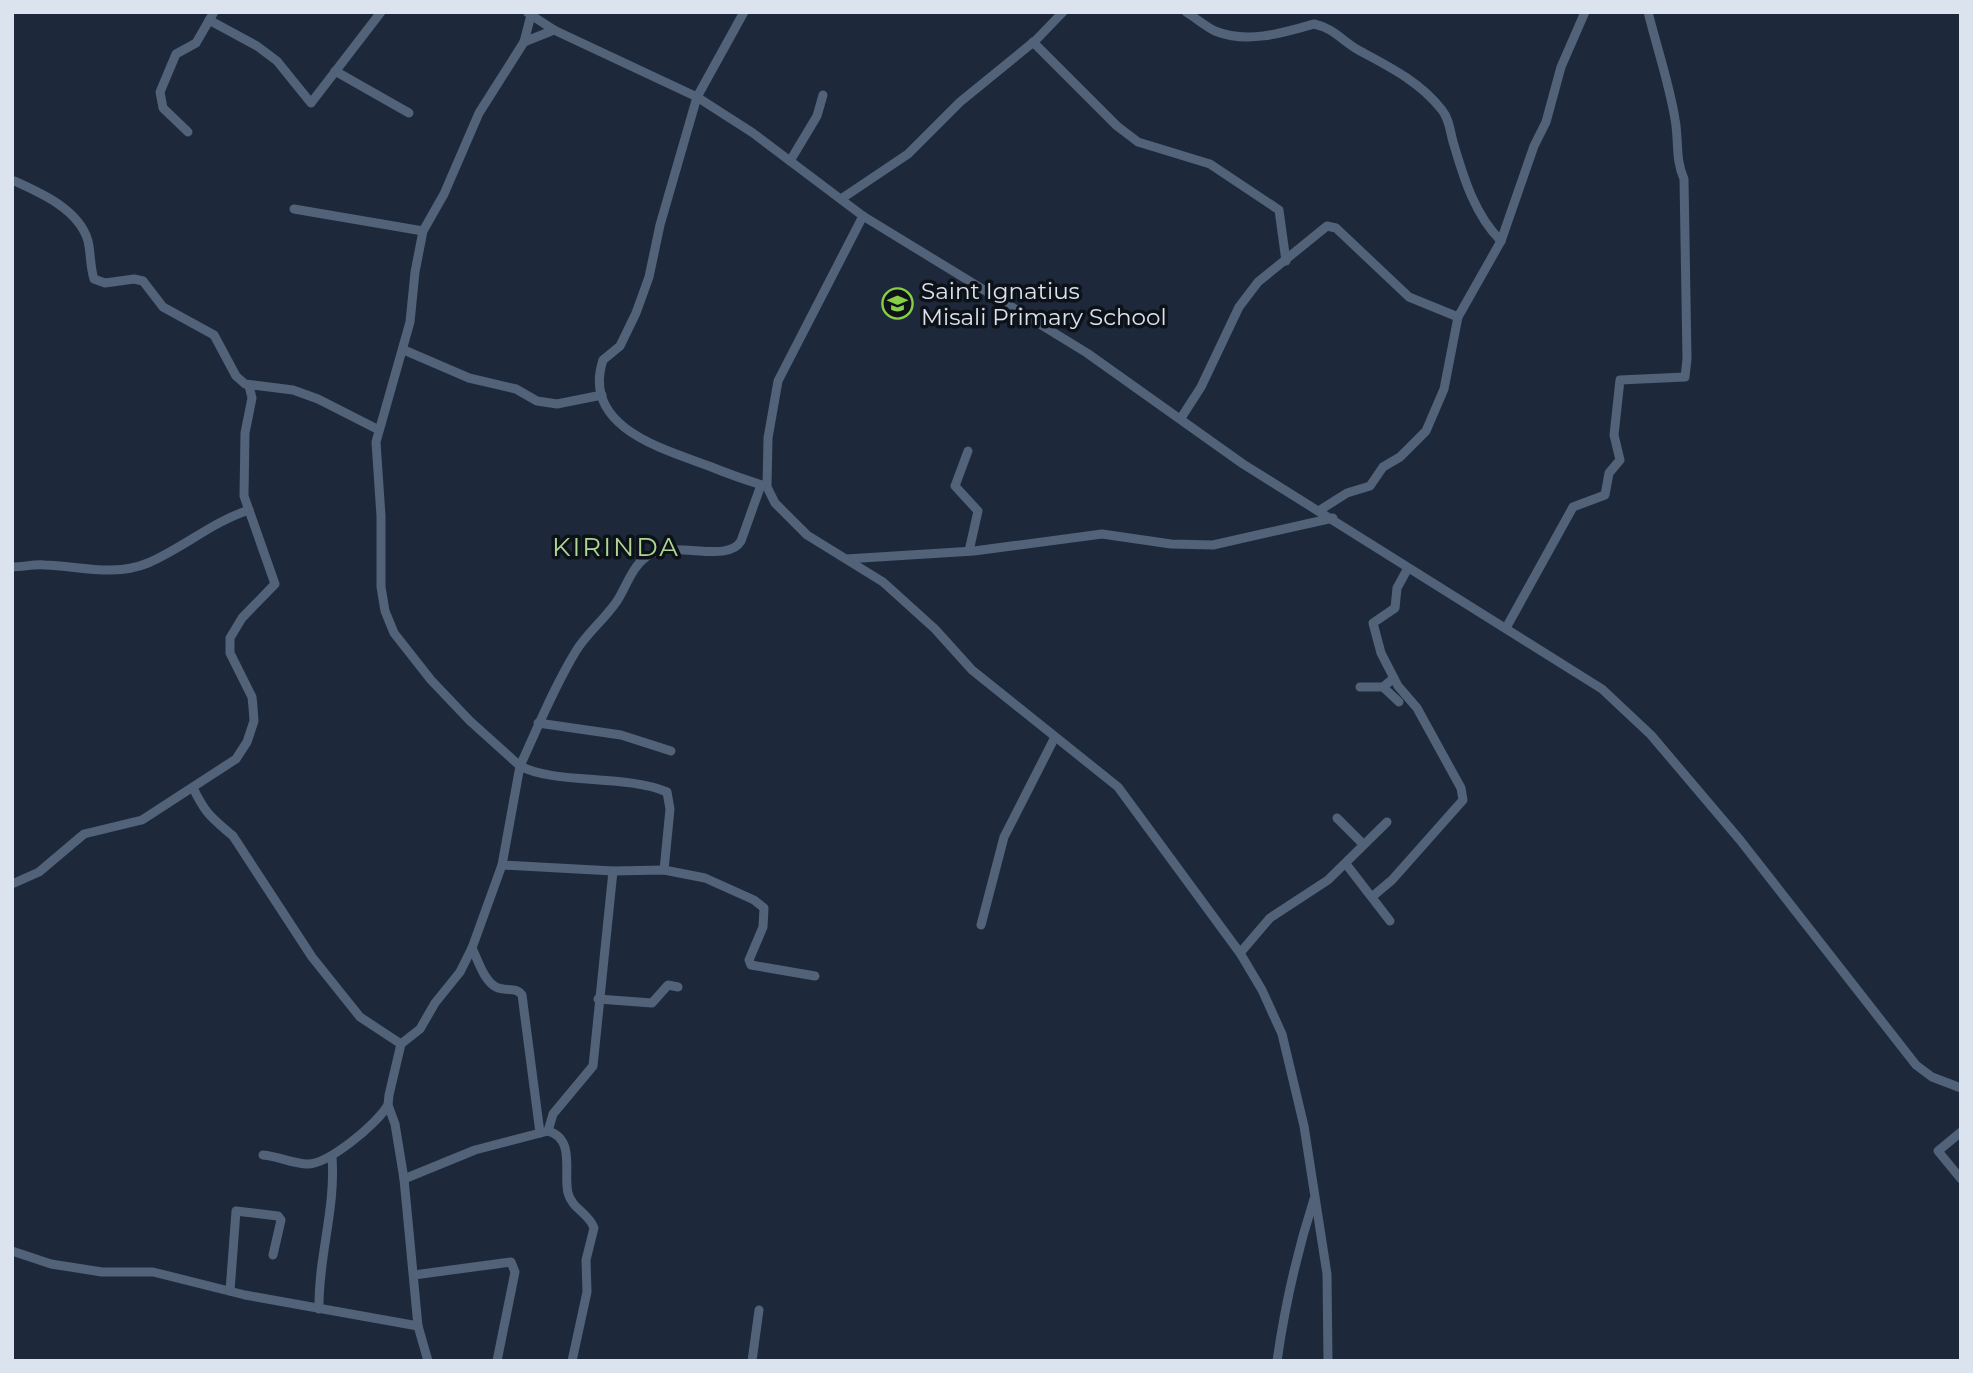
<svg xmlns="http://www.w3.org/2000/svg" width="1973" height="1373" font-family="Montserrat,sans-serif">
<rect width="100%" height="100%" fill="#1d293a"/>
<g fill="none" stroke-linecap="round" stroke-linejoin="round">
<g stroke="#516279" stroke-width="9">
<path d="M744,12L697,97L660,225L649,277L636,313L620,346L603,360C581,427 663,449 709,466C728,474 746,480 765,486"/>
<path d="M1186,12C1196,18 1205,26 1215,31C1247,44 1283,33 1314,24C1334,28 1343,42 1360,51C1390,67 1420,82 1442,110C1450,120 1450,133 1454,145C1464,179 1475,215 1501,241"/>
<path d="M528,13L554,30L697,97L753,133L863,216L1087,353L1243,464L1602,689L1651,735L1740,840L1916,1065L1932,1077L1961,1088"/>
<path d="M209,20L257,46L277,61L311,103L381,12"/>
<path d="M524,42L554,30"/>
<path d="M1033,42L1117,126L1138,142L1210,164L1279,210L1286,261"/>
<path d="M335,71L409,113"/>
<path d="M188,132L163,108L160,92L176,54L196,43L214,12"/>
<path d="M790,161L817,116L823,95"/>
<path d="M12,180C39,192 79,209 88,241C91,254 90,267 94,279L105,283L134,279L143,281L163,307L214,335L236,376L245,384L293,390L318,399L379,430"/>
<path d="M841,199L908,154L960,102L1036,40L1063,12"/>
<path d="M294,209L423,231"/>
<path d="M863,216L778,381L768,438L767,487L775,503L807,535L883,582L935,629L972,670L1118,787L1240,953L1262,990L1282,1034L1304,1126L1327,1274L1328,1361"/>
<path d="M404,350L469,378L516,389L537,401L557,404L602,395"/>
<path d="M1181,418L1201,387L1239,307L1258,282L1327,226L1336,228L1409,297L1458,317"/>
<path d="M968,451L955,486L978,511L969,551"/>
<path d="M1320,510L1347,493L1370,486L1383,467L1400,457L1426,431L1444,389L1458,317L1501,241L1534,146L1546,122L1561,67L1585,12"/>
<path d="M846,559L974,551L1102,534L1171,544L1213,545L1333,518"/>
<path d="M12,567C23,567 34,564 45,565C79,566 114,577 148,563C183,548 212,522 249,510"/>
<path d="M1506,628L1573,507L1605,495L1609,473L1620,460L1614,435L1620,380L1685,377L1687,359L1684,179C1675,159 1679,140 1675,119C1669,83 1657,48 1648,12"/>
<path d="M1360,687H1383L1394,678"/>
<path d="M1383,687L1399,702"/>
<path d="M538,723L621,735L671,751"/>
<path d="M193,788C207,816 211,817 233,836L312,957L360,1017L401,1044"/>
<path d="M1337,818L1362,843"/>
<path d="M1346,864L1390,921"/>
<path d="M502,865L613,871L664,870L705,878L754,900L764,908L763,927L749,960L751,965L815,976"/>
<path d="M664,870L670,809L667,792C625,774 556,785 520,766C538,727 554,687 576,651C587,633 605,619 617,601C626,587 632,567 646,557C671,538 727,565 741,541L761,485"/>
<path d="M12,884L39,872L84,834L142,820L236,759L247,742L254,721L253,707L252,697L230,653V638L242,618L275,584L244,496L245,433L252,398L249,386"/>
<path d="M1373,896L1392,880L1463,800L1461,788L1417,708L1398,686L1381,653L1373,623L1395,608L1397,588L1408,568"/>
<path d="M981,925L1004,837L1055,737"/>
<path d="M472,948C478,960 484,981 496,987C506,992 515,986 522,995L540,1133"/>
<path d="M1240,953L1270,918L1328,880L1387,822"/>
<path d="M598,999L652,1003L668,985L678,987"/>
<path d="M548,1131L553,1114L593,1066L613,871"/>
<path d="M1961,1132L1938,1151L1961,1179"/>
<path d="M263,1155C277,1156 291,1163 306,1164C327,1166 378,1123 388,1105"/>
<path d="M404,1179L475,1150L548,1131C576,1139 563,1173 568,1193C572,1209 589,1213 594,1228L586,1260L587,1292L572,1361"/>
<path d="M12,1251L51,1264L102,1272H153L245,1295L418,1326L404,1179L395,1124L388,1105L389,1095L401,1044L420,1029L435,1003L460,972L472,948L502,865L520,766L470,721L431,680L394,633L385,611L381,587V516L376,442L410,322L415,272L423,231L444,194L479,113L524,42L531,15"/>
<path d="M414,1275L511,1262L515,1272L497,1361"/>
<path d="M230,1291L236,1211L278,1216L281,1220L273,1255"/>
<path d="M319,1309C318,1257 336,1209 332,1157"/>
<path d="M418,1326L428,1361"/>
<path d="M752,1361L759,1310"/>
<path d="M1277,1361C1285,1305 1297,1252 1314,1199"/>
</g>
</g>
<defs>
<symbol id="school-ring" viewBox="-11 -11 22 22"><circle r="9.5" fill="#0d1219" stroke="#88cf49" stroke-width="1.5"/><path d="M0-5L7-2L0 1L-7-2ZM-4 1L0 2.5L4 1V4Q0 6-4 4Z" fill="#88cf49"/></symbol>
</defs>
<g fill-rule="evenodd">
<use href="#school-ring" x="880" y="286" width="35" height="35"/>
</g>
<g text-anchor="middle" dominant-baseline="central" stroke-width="7" stroke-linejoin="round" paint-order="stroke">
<g font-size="23" fill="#dbe3ee" stroke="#0d1219" text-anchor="start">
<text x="921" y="291">Saint Ignatius<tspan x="921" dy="26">Misali Primary School</tspan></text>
</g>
<g font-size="26" letter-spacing="2" fill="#aed692" stroke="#0d1219">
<text x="616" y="547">KIRINDA</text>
</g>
</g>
<rect width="1973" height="1373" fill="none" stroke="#dbe3ee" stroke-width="28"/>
</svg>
